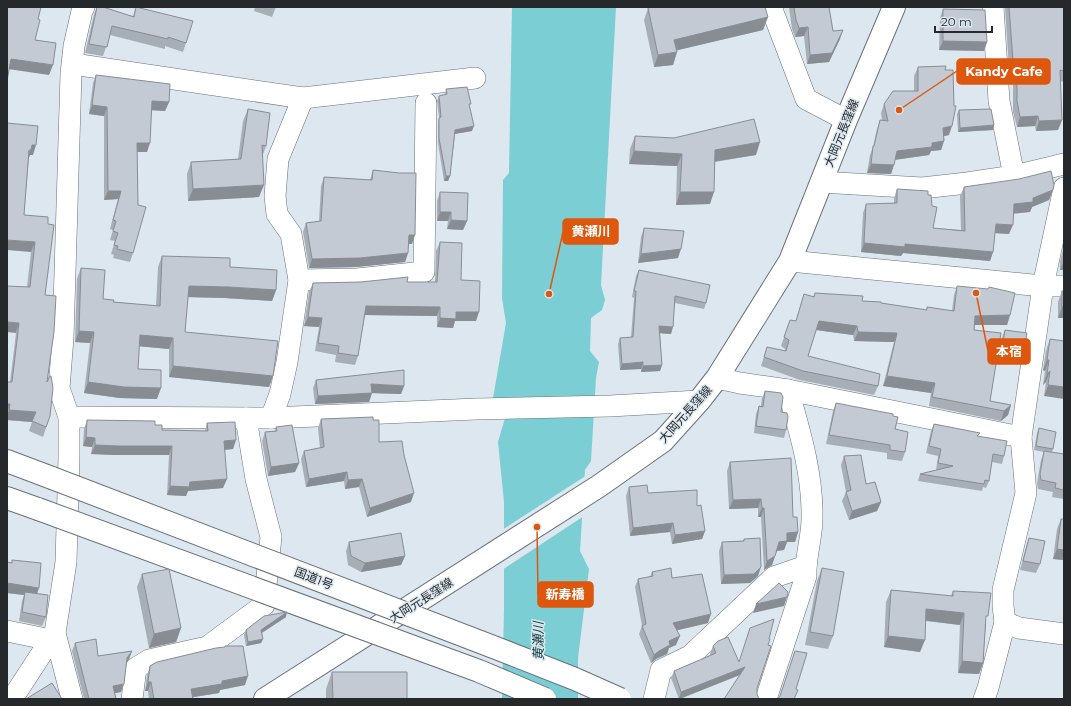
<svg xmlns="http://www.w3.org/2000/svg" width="1071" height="706" font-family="Montserrat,'Noto Sans JP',sans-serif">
<rect width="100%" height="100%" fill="#dce7ef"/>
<path fill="#7bced4" d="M512,7H616L601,285L605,300L602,310L591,318L590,351L599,362L596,378L591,461L585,470L580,551L589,569L578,658V699H502L504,611V502L498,442L505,418L493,398L506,323L502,298L503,180L509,173Z"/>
<path fill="#dce7ef" d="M587,475L584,516L502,570V530Z"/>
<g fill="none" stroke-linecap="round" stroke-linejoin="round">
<defs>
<g id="minor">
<path d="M771,7L806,99L846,120"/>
<path d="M993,7L999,101L1014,176L1064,164"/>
<path d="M73,64L303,98L475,78"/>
<path d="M821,182L922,188L967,183L1014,176"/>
<path d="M1064,188L1043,286L1021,437L1026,493L1003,590V606L1005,622L1019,628L1064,634"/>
<path d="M790,261L1043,286H1064"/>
<path d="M299,280L357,279L424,272L426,103"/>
<path d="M717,378L740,383L788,390L1021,437"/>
<path d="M69,417L271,418L476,409L610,406L699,401"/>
<path d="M271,418L280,394L287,362L299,280L291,234L277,214L275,196L278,159L303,98"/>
<path d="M7,631L51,640"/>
<path d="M55,633L72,699"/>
<path d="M12,699L55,633L66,562L69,457V417L59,388L63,338L71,74L74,46L82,11L84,7"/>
<path d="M132,699L136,668L149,660L207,647L264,605L271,537L256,479L246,418"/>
<path d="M654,699L661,670L690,656L774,577L806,566"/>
<path d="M766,699L806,576C805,557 812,538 812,519C813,475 800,432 788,390"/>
<path d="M984,699L988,688L1005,622"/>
</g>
<path id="major" d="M265,699L599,486L663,441L699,401L717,378L790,261L846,120L894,7"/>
<g id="highway">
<path d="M7,461L52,478"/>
<path d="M7,498L38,509"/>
</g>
</defs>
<use href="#minor" stroke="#687279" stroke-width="22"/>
<use href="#major" stroke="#687279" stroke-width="24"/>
<use href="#highway" stroke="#687279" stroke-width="24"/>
<use href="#minor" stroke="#fff" stroke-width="21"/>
<use href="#major" stroke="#fff" stroke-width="22"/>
<use href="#highway" stroke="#fff" stroke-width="22"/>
<defs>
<g id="highway-bridge">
<path d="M52,478L496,648L575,679L620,699"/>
<path d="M38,509L479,671L545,699"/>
</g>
</defs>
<use href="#highway-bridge" stroke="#687279" stroke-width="24" stroke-linecap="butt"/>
<use href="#highway-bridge" stroke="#fff" stroke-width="22"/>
</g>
<g fill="#a8aeb6">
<path d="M97,7L133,16L136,7L186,43L183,52L165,46V49L110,35L103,56L85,53L94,14Z"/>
<path d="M255,7H276L272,17L254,11Z"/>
<path d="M789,7H829L833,31L840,39L829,62L807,64L804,36L795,37L792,29Z"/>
<path d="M1005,7H1064V82L1060,81L1062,120L1058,130L1036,131L1035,126L1017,127L1013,112V84H1010Z"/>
<path d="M648,8L768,17L763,30L677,50V52L673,65L654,67L644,20Z"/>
<path d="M943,9L987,42L984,51L939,50L940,18Z"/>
<path d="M918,67L945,70L949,135L944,136V141L941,150L931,151L929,155L895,160L891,174L867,173L870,155L873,147L877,129L880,120H882L881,113L884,104L914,91V76Z"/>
<path d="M96,75L169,102L165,111L151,110L147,152H137L133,253L130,262L113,258L114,255L111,254L115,241L110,240L113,230L110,229L118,199L104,200V116L89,114L93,83Z"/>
<path d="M446,89L470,108L472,131L455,134L450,176L448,181H444L438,143V122L439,118L437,101L439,96L445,95Z"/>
<path d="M248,109L266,146L262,157L259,197L188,201L187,174L191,162L238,159L243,121Z"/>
<path d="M959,110L993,130L958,132L957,114Z"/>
<path d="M7,123L33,155H30L29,157L24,215L48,224L45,295L47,382L50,416L43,437L29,431L32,422L7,420V382H10L16,333L27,287L31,252Z"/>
<path d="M635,136L756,155L715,162L710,204L676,205L677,166L629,164L630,149Z"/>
<path d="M373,170L412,244H408V253L405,262L356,267L309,268L303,232L306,223L319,221L321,186L324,177L370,180Z"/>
<path d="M964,187L1053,190L1049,200L1032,207L1030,212L1013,213L1009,234L995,233L993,252L990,261L903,253L901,256L861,252L863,213L866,204L894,203V198L897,189L928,195L933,228L961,230L960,196Z"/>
<path d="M440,192L467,221L463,230L447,229L448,221H437V201Z"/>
<path d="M644,228L678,258L638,263L641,237Z"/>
<path d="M440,242L461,280L476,321H455L453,328L437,327V316L365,315L358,356L355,365L335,362L336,355L315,351L319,327L304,326L309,292L313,283L435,282L436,251Z"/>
<path d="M1064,245V270H1060V262Z"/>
<path d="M162,256L230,267L276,290L272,301L225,298L188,297L185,332L273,376L269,387L169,377V349L139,346L138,369L157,399L120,398L84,393L90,343L75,342L77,279L81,268L103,299L113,302L156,306L158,267Z"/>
<path d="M639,270L706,303L704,309L675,303L671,334L660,333L662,365L660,371L641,372V369L620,370L618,344L620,338L631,337L634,298L632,297L636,276Z"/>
<path d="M957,286L1010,315L1007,325H975L974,330L990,401L1011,405L1008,415L1001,421L929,406L931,393L883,386L894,342L854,341L853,335L816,330L808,356L878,386L874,395L800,380L761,366L767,347L785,351V349L781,346L790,320L796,321L804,294L813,297L815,293L862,301L926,310L927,307L952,311L954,295Z"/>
<path d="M1062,291L1064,318H1058V302Z"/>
<path d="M1005,330L1025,346L1020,360L998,355L1000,343Z"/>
<path d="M1050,339L1064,341L1044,396L1046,382L1043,385L1045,371L1043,370L1046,350Z"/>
<path d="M316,380L404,386L401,394L372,393L369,402L315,404L313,388Z"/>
<path d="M765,391L781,412L786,430L784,438L754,433L756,414L759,406H761L762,398Z"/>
<path d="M836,403L893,416L895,429L905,452L902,461L887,459V453L826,444L833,411Z"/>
<path d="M321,419L373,420L379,442L404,455L411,502L367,517L359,487L345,489L344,481L306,487L301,459L304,451L320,448L318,428Z"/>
<path d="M87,420L155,425L162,430L205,431L207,423L236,440L233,449L225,450L223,488L188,491L186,496L167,495L169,455H115L91,454L92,447L83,446L84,429Z"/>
<path d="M934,424L979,436L1004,456L1002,464L992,462L989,481L986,488L983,487L982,491L918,481L920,474L936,470L938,456L926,453L931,431Z"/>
<path d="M276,427L299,463L295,472L268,476L262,441L265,432L275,431Z"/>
<path d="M1039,428L1053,449L1052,452L1064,454V499L1052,497L1053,492L1038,489L1037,483L1041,460L1044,452L1034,450L1037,433Z"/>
<path d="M844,456L881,502L877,511L849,520L842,501L846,492L841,465Z"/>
<path d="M730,462L793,517L798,532L795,542H787L784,550L777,551L772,565L764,570L761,517H758V508L729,509L727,471Z"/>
<path d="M629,487L648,493L697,506L705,531L702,539L672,544L670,532L630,536L626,496Z"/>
<path d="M1061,519L1064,560L1053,559L1057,529Z"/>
<path d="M1029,538L1040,564L1036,573L1020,570L1026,547Z"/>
<path d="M744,539L758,576L750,583L721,584L719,551L722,542L743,541Z"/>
<path d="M349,542L405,556L401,565L361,572L348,565L346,551Z"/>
<path d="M12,560L37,594L46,617L42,626L19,621L22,601L24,595L7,593Z"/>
<path d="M822,568L833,636L828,649L805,645L817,581Z"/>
<path d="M652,572L672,578L708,623L677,630L676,645L669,648L667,654L656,659L651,663L639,634L642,626L635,587L638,579L650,577Z"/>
<path d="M142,574L181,628L176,642L149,648L137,587Z"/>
<path d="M891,590L951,596L953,591L986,622L983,663L979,674L958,673L960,625L925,621L920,652L884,647L886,602Z"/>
<path d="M286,617L262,633L263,639L261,643L246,646L244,635L246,630Z"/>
<path d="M75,643L98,656L132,651L129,659L127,662L121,692L115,693L116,699H84L72,651Z"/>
<path d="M225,646L245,685L220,690L219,693L193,697V699H149L148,691H145L147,675L150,666L225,648Z"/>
<path d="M713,646L740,675L680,699H679L671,678L674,671L711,655L710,654Z"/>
<path d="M332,672L407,699H326V689Z"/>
</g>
<g fill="#888d94">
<path d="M768,17L763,30L670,52L674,40Z"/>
<path d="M808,27L804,36L795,37L799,28Z"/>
<path d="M843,30L840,39L829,62L807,64L810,55Z"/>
<path d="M943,41L987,42L984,51L939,50Z"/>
<path d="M677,52L673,65L654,67L658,55Z"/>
<path d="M11,59L53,65L49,75L8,69Z"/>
<path d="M1014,74H1017L1013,84H1010Z"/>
<path d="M152,101L169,102L165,111L148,110Z"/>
<path d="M92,105L107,107L104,116L89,114Z"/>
<path d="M1038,116L1035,126L1017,127L1020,117Z"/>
<path d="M1062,120L1058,130L1036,131L1039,121Z"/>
<path d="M994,125L993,130L958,132L960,128Z"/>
<path d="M474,126L472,131L454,134L455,130Z"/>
<path d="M952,126L949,135L940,137L943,128Z"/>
<path d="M944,141L941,150L931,151L929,155L893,160L897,151L932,143Z"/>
<path d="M760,142L756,155L711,162L715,150Z"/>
<path d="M137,143H150L147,152H133Z"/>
<path d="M32,145H36L33,155H30L28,160H26Z"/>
<path d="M634,151L682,154L677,166L629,164Z"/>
<path d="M871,164L894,165L891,174L867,173Z"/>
<path d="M446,176H450L448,181H444Z"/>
<path d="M264,185L259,197L188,201L193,189Z"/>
<path d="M1053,190L1049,200L1032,207L1030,212L1010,214L1014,204L1033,198Z"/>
<path d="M108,191H121L118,199L104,200Z"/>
<path d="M680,192H714L710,204L676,205Z"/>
<path d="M440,212H451L448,221H437Z"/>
<path d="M451,220L467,221L463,230L447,229Z"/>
<path d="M996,224L1013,225L1009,234L993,233Z"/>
<path d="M409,235H415L412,244H405Z"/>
<path d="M7,240L35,242L31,252L7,250Z"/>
<path d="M864,243L905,244L993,252L990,261L903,253L901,256L861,252Z"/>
<path d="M681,249L678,258L638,263L641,254Z"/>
<path d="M408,253L405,262L356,267L309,268L312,259Z"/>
<path d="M1064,261V270H1060Z"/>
<path d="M189,286L229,287L276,290L272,301L225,298L185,297Z"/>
<path d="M366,306L440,307L437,316L363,315Z"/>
<path d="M1062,307H1064V318H1058Z"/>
<path d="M456,312H479L476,321H455L453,328L437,327L440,318Z"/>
<path d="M1010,315L1007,325H972L975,316Z"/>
<path d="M308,317L322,318L319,327L304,326Z"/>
<path d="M819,321L857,326L853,335L816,330Z"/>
<path d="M7,322L19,323L16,333L7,332Z"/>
<path d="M659,326L673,327L671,334L657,333Z"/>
<path d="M79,331L94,332L90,343L75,342Z"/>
<path d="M858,332L897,333L894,342L854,341Z"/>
<path d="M140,335L173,338L169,349L136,346Z"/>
<path d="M1047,360H1049L1045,371L1043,370Z"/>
<path d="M643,362L641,369L620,370L622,364Z"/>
<path d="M662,365L660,371L641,372L643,366Z"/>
<path d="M173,366L273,376L269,387L169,377Z"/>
<path d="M1050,371L1046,382L1043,385L1047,374Z"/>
<path d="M887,376L935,383L931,393L883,386Z"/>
<path d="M88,382L161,388L157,399L120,398L84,393Z"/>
<path d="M371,384L404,386L401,394L368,393Z"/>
<path d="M1048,385L1064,387V399L1044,396Z"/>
<path d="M372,393L369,402L315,404L318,396Z"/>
<path d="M7,404H10L7,412Z"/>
<path d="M1011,405L1008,415L1001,421L1004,411Z"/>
<path d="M9,410L36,412L32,422L7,420V416Z"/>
<path d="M86,437L95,438L92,447L83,446Z"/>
<path d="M236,440L233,449L221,450L224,441Z"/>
<path d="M95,445L172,446L169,455H115L91,454Z"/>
<path d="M299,463L295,472L268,476L271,467Z"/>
<path d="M347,472L344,481L306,487L309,479Z"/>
<path d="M227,479L223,488L188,491L186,496L167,495L170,486L190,482Z"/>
<path d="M362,479L359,487L345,489L348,480Z"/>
<path d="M414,493L411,502L367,517L370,508Z"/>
<path d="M761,499L758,508L729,509L733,500Z"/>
<path d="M881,502L877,511L849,520L852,511Z"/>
<path d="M762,508H764L761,517H758Z"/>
<path d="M673,523L670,532L630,536L633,528Z"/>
<path d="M705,531L702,539L672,544L675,535Z"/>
<path d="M798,532L795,542H787L784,550L776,551L779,542L787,533Z"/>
<path d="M1057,549L1064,550V560L1053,559Z"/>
<path d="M405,556L401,565L361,572L365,563Z"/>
<path d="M775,556L772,565L764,570L767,561Z"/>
<path d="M761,567L758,576L750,583L721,584L724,575Z"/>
<path d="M7,583L39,588L36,597L25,592L24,595L7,593Z"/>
<path d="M787,597L784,606L753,613L756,604Z"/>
<path d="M926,609L964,613L960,625L922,620Z"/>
<path d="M287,612L286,617L260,634L261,630Z"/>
<path d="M711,614L708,623L670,632L673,623Z"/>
<path d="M181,628L176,642L149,648L154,634Z"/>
<path d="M680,636L676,645L669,648L667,654L656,659L651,663L654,655L669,641Z"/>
<path d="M888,636L925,640L920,652L884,647Z"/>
<path d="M263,639L261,643L246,646L248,642Z"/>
<path d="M132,651L129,659L124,666L127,658Z"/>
<path d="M962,661L983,663L979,674L958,673Z"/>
<path d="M745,667L742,674L679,699L681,692Z"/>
<path d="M248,676L245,685L220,690L219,693L188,698L191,689L222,681Z"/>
<path d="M148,682H151L148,691H145Z"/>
<path d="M124,684L121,692L110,694L113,686Z"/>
</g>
<g fill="#c3cad4" stroke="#888d94">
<path d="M7,7H41L38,19L40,20L35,40L56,43L53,65L11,59L7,81Z"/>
<path d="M97,7H103L134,17L136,7L193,21L186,43L168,37V39L112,26L107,47L89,44Z"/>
<path d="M650,7H765L768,17L674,40L677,52L658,55L648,8Z"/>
<path d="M794,7H829L833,31L843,30L832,53L810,55L808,27L799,28L796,20Z"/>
<path d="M1009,7H1064V71L1060,70L1062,120L1039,121L1038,116L1020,117L1017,101V74H1014Z"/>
<path d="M943,9L985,10L987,42L943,41Z"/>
<path d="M946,66L945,70H953L954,106H956L952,126L943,128L944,141L932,143V147L897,151L894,165L871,164L873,146H874L880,120L888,121L884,104L893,91H918V67Z"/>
<path d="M96,75L170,84L169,102L152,101L150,143H137L138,205L146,207L133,253L117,249L118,246L114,245L118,233L113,231L116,221L113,220L121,191H108L107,107L92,105Z"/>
<path d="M467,87L471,104H469L474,126L455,130L450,176H446L439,138V118L441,117L439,96L447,94L446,89Z"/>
<path d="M248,109L270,113L266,146L262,145L264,185L193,189L191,162L241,159Z"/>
<path d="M991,109L994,125L960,128L959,110Z"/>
<path d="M754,119L760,142L715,150L714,192H680L682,154L634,151L635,136L674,138Z"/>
<path d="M7,123L38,126L36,145H32L31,150H29L24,215L48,217V224L54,225L45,295L56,296L54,332L47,382L50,376H51L53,388L50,416L46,427L32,421L36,412L9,410L10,404H7V382H12L19,323L7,322V286L30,287L35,242L7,240Z"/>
<path d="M373,170L399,173H416L415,235H409L408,253L360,258L312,259L306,223L321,221L324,177L372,180Z"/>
<path d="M1051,171L1054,185L1053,190L1033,198V202L1014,204L1013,225L996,224L993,252L905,244V247L864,243L866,204L897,203V189L928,191V195H931L932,206L937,207L933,228L965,231L964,187L1019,179Z"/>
<path d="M440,192L468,193L467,221L451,220V212H440Z"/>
<path d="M644,228L684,231L681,249L641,254Z"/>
<path d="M440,242L462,243L461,280L480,281L479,312H456V319L440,318V307L366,306L358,356L338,353L339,346L318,343L322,318L308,317L313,283L361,282L408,277L407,282H437Z"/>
<path d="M162,256L230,258V267L277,270L276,290L229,287L189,286L185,332L278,341L273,376L173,366V338L140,335L138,369L161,370V388L124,387L88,382L94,332L79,331L81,268L105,270L103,299L114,300L113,302L160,306Z"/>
<path d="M639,270L710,285L706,303L675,296L673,327L659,326L662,365L643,366V362L622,364L620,338L633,337L636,291H634Z"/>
<path d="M957,286L988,289L989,287L1015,293L1010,315L975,316L974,330L1001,333L990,401L1011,405L1004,411L932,397L935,383L887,376L897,333L858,332L857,326L819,321L808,356L880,374L878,386L803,371L764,357L767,347L786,351L789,340L784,337L790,320L796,321L804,294L814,297L815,293L863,296L862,301L881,302V303L927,310V307L954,311Z"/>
<rect x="1062" y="291" width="2" height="16"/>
<path d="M1005,330L1027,333L1025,346L1003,342Z"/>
<path d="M1050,339L1064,341V387L1048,385L1050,371L1047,374L1049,360H1047Z"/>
<path d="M404,370V386L371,384L372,393L318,396L316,380Z"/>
<path d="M765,391L781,393L783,397L781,412L787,413L788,417L786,430L756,426L759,406L763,407Z"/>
<path d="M836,403L893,414V416L898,417L895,429L908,432L905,452L890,450V445L829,435Z"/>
<path d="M373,417V420H379V442L402,441L404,455L414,493L370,508L362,479L348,480L347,472L309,479L304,451L324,447L321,419Z"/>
<path d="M87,420L155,421V425H162V430L208,431L207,423L235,422L236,440L224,441L227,479L190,482L189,487L170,486L172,446H119L95,445V438L86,437Z"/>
<path d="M934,424L980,433L977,436L1007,441L1004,456L993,454L989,481L985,480L984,484L920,474L953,466L938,463L941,449L929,446Z"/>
<path d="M292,425L299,463L271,467L265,432L277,431L276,427Z"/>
<path d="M1039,428L1056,432L1053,449L1036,446Z"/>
<path d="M1044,451L1064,454V490L1055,488L1056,483L1041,480L1040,474Z"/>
<path d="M861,455L866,484L875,482L881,502L852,511L846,492L851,490L844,456Z"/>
<path d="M791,458L793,517H797L798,532L787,533V541L779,542L775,556L767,561L764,508H762L761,499L733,500L730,462Z"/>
<path d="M647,485L648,493L697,490V506L701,505L705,531L675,535L673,523L633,528L629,487Z"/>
<path d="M1061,519H1064V550L1057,549Z"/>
<path d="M401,533L405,556L365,563L351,556L349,542Z"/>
<path d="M760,538L761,567L754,574L724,575L722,542L744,541V539Z"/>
<path d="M1029,538L1045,541L1040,564L1023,561Z"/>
<path d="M12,560L41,563L39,588L7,583V562L12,563Z"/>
<path d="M671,568L672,578L702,574L711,614L673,623L680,636L669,641L670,645L659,651L654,655L642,626L646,624L638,579L653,576L652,572Z"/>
<path d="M822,568L844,572L833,636L810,632Z"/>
<path d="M169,569L181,628L154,634L142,574Z"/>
<path d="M779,583L788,592L787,597L756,604Z"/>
<path d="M891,590L953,596V591L991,593L988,616H986L983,663L962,661L964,613L926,609L925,640L888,636Z"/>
<path d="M25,592L48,595L46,617L22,612Z"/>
<path d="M287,612L261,630L263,639L248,642L246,630L264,616Z"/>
<path d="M774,619L769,639H770L768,645L771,646L757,688V694L759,699H724L745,667L681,692L674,671L716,653L713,646L718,641L728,637L739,662L750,628Z"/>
<path d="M96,639L98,656L132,651L127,658L124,684L113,686L116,699H89L75,643Z"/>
<path d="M225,646H243L248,676L222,681V684L191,689L193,699H154L151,682H148L150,666L157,662L216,648L225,647Z"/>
<path d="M795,651L807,653L796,689L798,690L794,699H778L780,696Z"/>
<path d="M332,672H407V699H333Z"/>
<path d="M52,683L62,699H26Z"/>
</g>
<g text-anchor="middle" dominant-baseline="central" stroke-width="3" stroke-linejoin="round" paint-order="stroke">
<g font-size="12" fill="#25292c" stroke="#dce7ef">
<text transform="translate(841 133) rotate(-68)">大岡元長窪線</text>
<text transform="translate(685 414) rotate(-48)">大岡元長窪線</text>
<text transform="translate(314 578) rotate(21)">国道1号</text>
<text transform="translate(421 600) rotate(-32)">大岡元長窪線</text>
</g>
<g font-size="13" font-style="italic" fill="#153d3f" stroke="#dce7ef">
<text transform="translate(538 641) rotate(-91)">黄瀬川</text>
</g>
</g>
<path fill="none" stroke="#de570e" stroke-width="1.5" d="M899 110L957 71M549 294L563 232M976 293L988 351M537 527L538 595"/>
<g fill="#de570e" stroke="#dce7ef" stroke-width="1.5">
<circle cx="899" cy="110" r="4"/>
<circle cx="549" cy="294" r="4"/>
<circle cx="976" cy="293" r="4"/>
<circle cx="537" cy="527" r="4"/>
</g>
<g fill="#de570e" stroke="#de570e" stroke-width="1.5">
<rect x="957" y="59" width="93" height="25" rx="4"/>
<rect x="563" y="219" width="55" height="25" rx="4"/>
<rect x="988" y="339" width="42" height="25" rx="4"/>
<rect x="538" y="582" width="55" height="25" rx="4"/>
</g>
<g font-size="13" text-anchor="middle" font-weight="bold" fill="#fff">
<text x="1004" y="76">Kandy Cafe</text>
<text x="591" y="236">黄瀬川</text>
<text x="1009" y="356">本宿</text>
<text x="565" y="599">新寿橋</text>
</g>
<rect width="1071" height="706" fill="none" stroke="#25292c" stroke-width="16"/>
<path d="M935 26v6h57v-6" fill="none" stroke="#25292c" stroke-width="2"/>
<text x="941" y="26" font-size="12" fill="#25292c" stroke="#dce7ef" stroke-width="3" paint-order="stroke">20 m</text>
</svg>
